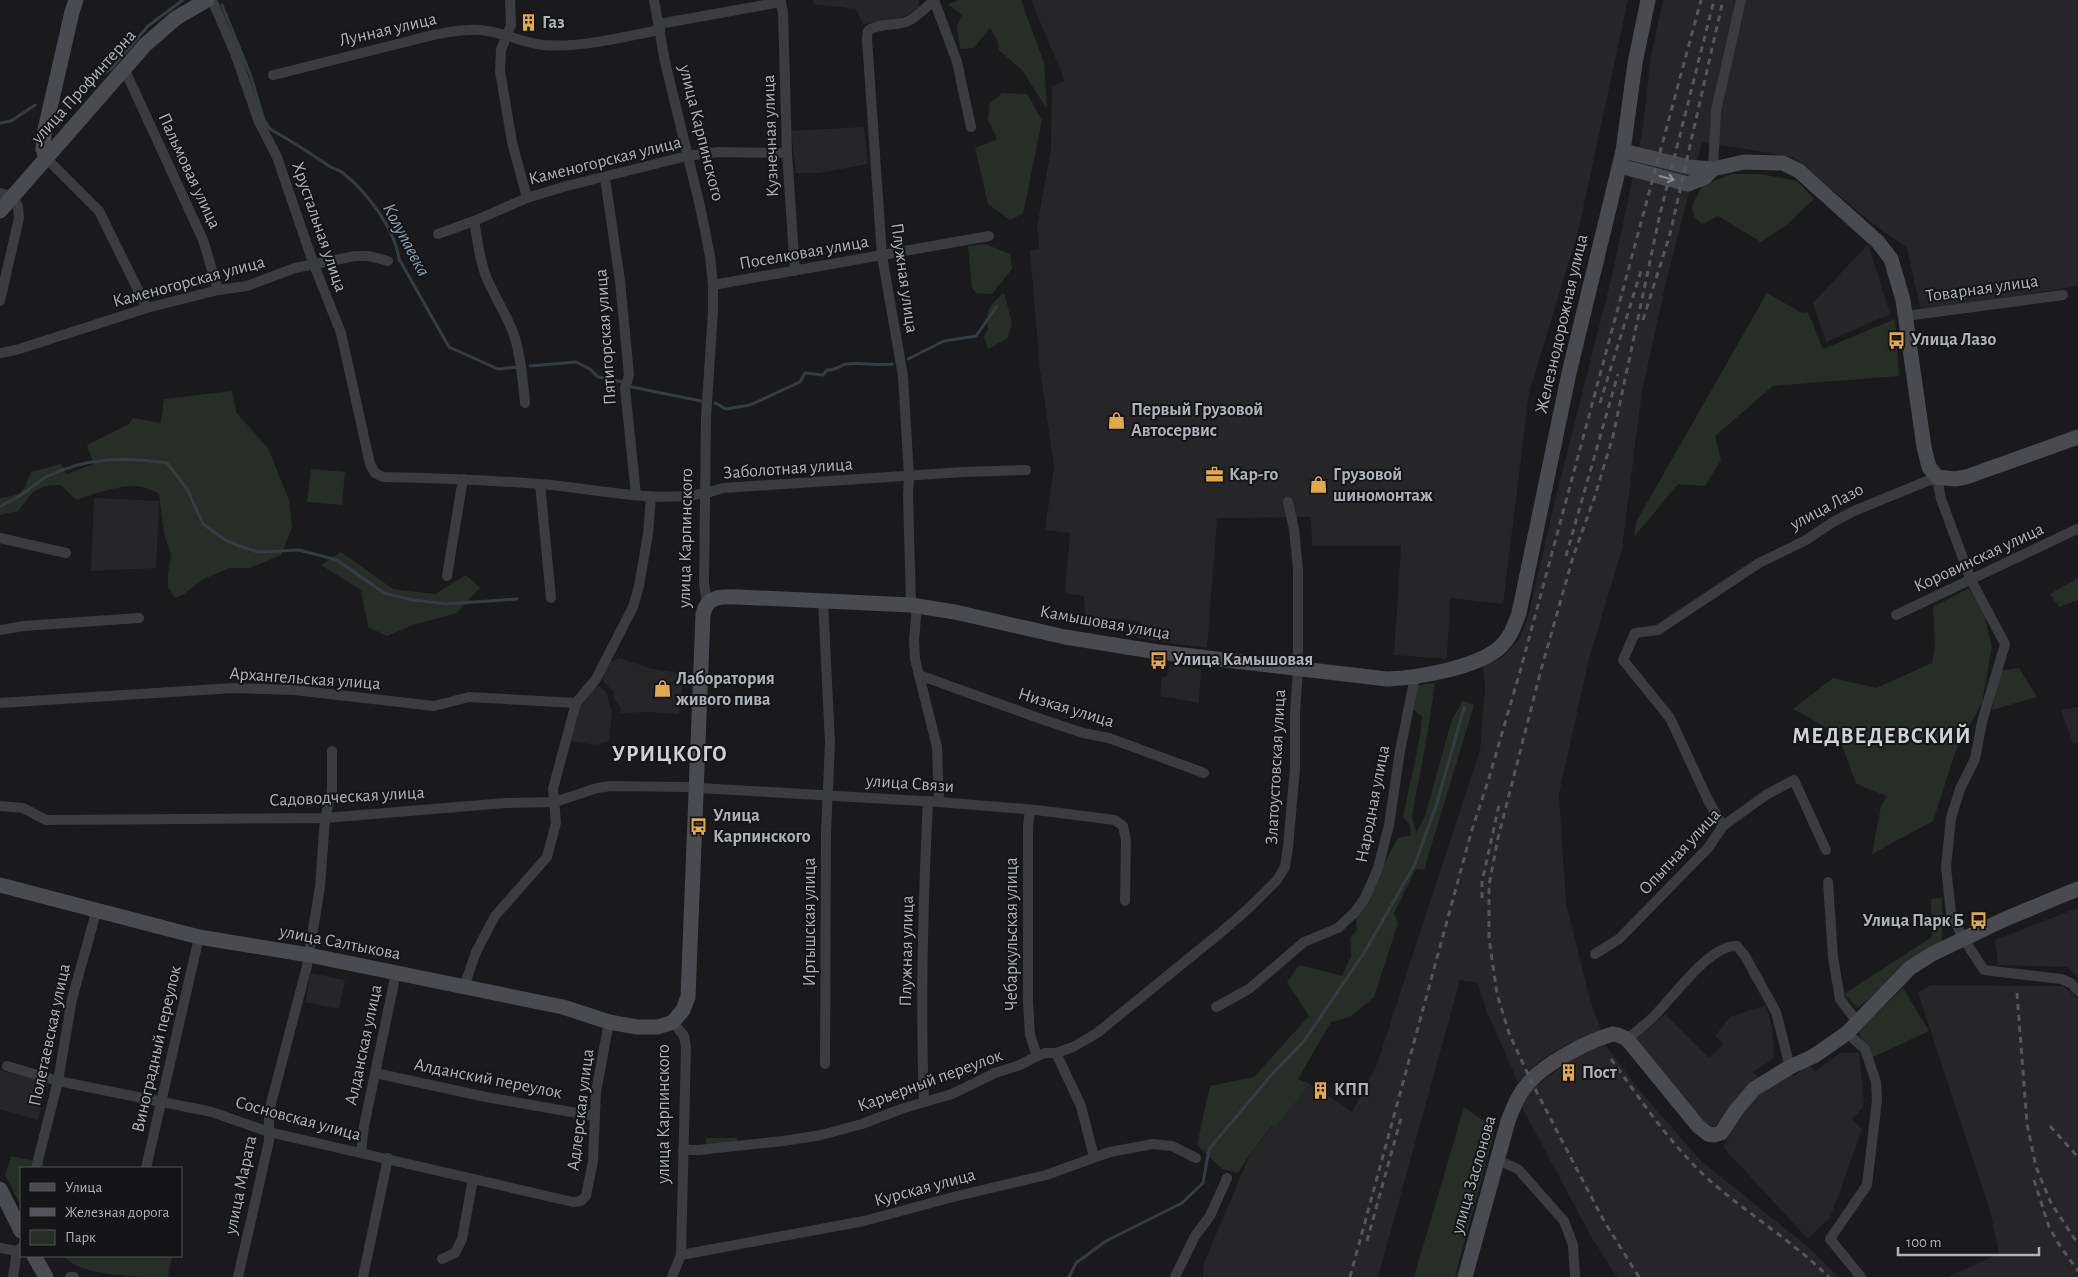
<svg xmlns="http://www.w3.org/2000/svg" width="2078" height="1277" font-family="'Alegreya Sans',sans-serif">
<rect width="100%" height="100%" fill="#1a1a1c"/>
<g fill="#262629">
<path d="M814,0H918L920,9L898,19L863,24L856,9L814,4Z"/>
<path d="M1031,0H1628L1578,232L1529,393L1503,604L1450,598L1447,659L1394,655L1401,546H1312L1311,517L1217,518L1207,648L1137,638L1140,621L1085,616L1084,596L1065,593L1070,533L1045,530L1054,466L1040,370L1030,251L1039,249L1037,226L1051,151L1052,87L1065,81Z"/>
<path d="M1663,0H2078V286L1921,311L1907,248L1872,223L1793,157L1702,142L1666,282L1642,391L1622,549L1589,659L1559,794L1566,903L1589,996L1601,1031L1570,1043L1541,1060L1518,1082L1487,1012L1478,983L1460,980L1378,1277H1203L1204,1263L1251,1152L1273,1126L1275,1128L1310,1084L1352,1112L1376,1067L1480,750L1485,688L1483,666L1503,657L1520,638L1529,613L1555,500L1612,276L1642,133L1651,56Z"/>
<path d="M864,127L868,164L819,173H796L791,131Z"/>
<path d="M1868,244L1890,314L1826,342L1813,303Z"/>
<path d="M94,498L159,501L156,568L91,571Z"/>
<path d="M619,658L649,668L683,674L679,714L647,712L620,713L621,708L614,699L613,691L602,680L610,662Z"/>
<path d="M1169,665L1201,669L1199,703L1160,696L1162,677L1167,676Z"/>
<path d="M591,687H600L607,693L612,713L609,741L595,745L571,741L580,703Z"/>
<path d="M2078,707V743L2073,744L2061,710Z"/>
<path d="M2078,908V977L2067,967L1998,965L1995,940Z"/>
<path d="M311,973L345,980L339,1009L305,1002Z"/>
<path d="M1931,985L2063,986L2078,999V1277H1947L1999,1254L1991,1214L1918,992Z"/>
<path d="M1766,1005L1772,1028L1774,1058L1753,1072L1761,1080L1710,1131L1631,1043L1665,1014L1709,1058L1724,1044L1715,1036L1730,1017Z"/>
<path d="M1604,1043L1640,1091L1700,1160L1808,1247L1838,1277H1617L1593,1240L1518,1100L1578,1054Z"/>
<path d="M1840,1053H1859L1864,1100L1862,1109L1852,1118L1862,1130L1830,1218L1808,1239L1723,1147L1743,1111L1763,1090L1786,1073L1794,1076L1809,1065L1816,1071Z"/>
<path d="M0,1070L48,1082L38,1120L0,1109Z"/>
</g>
<g fill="#262e27">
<path d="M959,0H1021L1044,63L1047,109L1022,70L999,50L997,40L990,28L974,48L960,49L957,26L962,15L948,4Z"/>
<path d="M1002,93L1027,94L1042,120L1023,214L1010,220L988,204L975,148L997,139L988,120L990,103Z"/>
<path d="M1732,174H1761L1797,181L1814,199L1788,224L1761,242L1718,216L1702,224L1694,216L1692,206L1702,185Z"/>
<path d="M985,244L1010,254L1012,269L992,294L976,293L972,288L968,246Z"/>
<path d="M1004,293L1012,323L1008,338L988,349L984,337L988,329C985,310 990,305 1004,293Z"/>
<path d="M1767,293L1802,313L1808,312L1823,349L1895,319L1899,376L1773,386L1715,436L1721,460L1705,486L1678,484L1634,537L1636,522Z"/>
<path d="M232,391L236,412L268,448L289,500L292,528L281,555L250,568H229L202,580L184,594L175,598L168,587V573L171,556L164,533L159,494C134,477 102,492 76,500L61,485L45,486L33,492L18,511L0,515V498C23,495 23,493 31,472L61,464L66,474L94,464L87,445L129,424L133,418L161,423L164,399Z"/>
<path d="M311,469L345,472L342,505L307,502Z"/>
<path d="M341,552L393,589L435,594L466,575L480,588L457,613L413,625L387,636L368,627L361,590L321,565Z"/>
<path d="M2078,578V600L2059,607L2050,594Z"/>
<path d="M1969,588L1984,614L1992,646L1982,703L1956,750L1933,821L1872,854L1881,806L1887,796L1856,784L1838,734L1793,709L1833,678L1876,688L1932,663L1935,646L1933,607Z"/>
<path d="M2019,668L2037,697L1992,710L1999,671Z"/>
<path d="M1435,683L1428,731L1412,816L1416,833L1425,816L1452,719L1463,701L1474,705L1424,870L1416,869L1394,913L1398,923L1374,997L1350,1017L1331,1022L1298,1079L1310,1084L1275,1128L1272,1126L1251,1152L1238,1173L1222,1169L1197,1145L1210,1086L1254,1077L1309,1016L1287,982L1299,965L1342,976L1351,956L1350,938L1357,930L1356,917L1398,838L1411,835L1409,823L1403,817L1420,737L1422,716L1413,710L1418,685Z"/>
<path d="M1942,897V943L1902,970L1858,1008L1844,994L1932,937L1931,899Z"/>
<path d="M1903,988L1929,1031L1873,1057L1858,1032Z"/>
<path d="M1464,1107L1495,1129L1455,1277H1414Z"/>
<rect x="706" y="1138" width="31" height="7"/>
<path d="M11,1156L44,1163L43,1168H21V1206L5,1175Z"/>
<path d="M63,1256H172L168,1277C141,1277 81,1277 63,1256Z"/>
</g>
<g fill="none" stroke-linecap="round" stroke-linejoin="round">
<g stroke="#343d44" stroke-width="3">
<path d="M222,5L250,74L264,120L270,129C290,140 310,153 329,166C334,169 339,170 343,173C367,192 395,229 399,259L449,347L498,369L518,367"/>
<path d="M68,103L95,76L103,74L112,68L148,26L183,0"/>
<path d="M0,123L11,121L35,105"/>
<path d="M908,359L944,341L976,336L997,306"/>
<path d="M530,366L576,362L590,369L598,377L623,382"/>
<path d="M632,387L701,401"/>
<path d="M715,403L726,409L750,405L800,382L805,373L823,375L827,370C835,371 839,366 846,364C862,362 876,366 892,364"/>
<path d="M1,506C8,502 17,498 24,493C32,488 38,481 46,477C86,457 123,457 167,463L187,489L203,524L225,540L239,546L258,552L299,550L337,560L384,593L413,600L446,604L517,599"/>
<path d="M1069,1277L1076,1263L1106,1241L1182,1203L1203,1183L1209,1149L1274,1072L1304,1041L1364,953L1415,864L1437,803L1464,708"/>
</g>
<g stroke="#3b3c40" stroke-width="10">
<path d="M212,0L235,53L259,122L277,157L314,265L341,333L370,464L375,473L383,477C435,478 487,480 539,484C597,488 668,508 723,488L963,472L1026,470"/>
<path d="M510,0L511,25L501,50L500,71L512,142L527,198"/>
<path d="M654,0L665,62L700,206L710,256L713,285V311L706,418L704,583L707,604"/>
<path d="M780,0L783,12L787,153L795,271"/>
<path d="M934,0L957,62L971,127"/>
<path d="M659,24L781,2"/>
<path d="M124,68L203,240L218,290"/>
<path d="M273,75C316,65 359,53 402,43C424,37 446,31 469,30C495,28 518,42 543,45C582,48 622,37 660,30"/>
<path d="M46,158L99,211L147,308"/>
<path d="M1713,169L1716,111L1741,0"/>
<path d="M605,178L620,281L629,375L625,388L636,495"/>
<path d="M0,193L13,196L18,207L19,218L0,301"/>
<path d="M474,221C478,242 480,266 490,285C498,303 509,319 515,338C521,359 523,381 525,403"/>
<path d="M438,234L474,221L527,198L563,187L687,156L718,152L787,153"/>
<path d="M713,285L989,236"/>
<path d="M1906,316L2063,295"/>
<path d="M0,353L16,350L147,308L218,290L247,286L295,268L355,256H369L388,261"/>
<path d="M540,484L551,598"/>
<path d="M0,538L66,553"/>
<path d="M447,576L463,479"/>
<path d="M823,600L830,743L826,832L825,1064"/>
<path d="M911,605L908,495L909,476L903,376L882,256L867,39L868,31C878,23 894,26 906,22C917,18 925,8 934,0"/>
<path d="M917,606L914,640L915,659L937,747L939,802"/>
<path d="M1896,615L2077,529"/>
<path d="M0,630L24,626L139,618"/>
<path d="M919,675L1044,720L1083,733L1109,738L1204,773"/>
<path d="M0,703L233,688L294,690L434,706L469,697L576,703"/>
<path d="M0,806L23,808L46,820L325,818L505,803L555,802L597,788L611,786L683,787L939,802L1036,810L1115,820L1123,826L1126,840L1125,901"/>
<path d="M1030,810L1028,827V1001L1030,1035L1037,1056"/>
<path d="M1723,826L1708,800L1670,718L1623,660L1635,633L1658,630L1759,563L1806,540L1833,522L1854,511L1937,477L1941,499L1971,580L2005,644L1982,722L1975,759L1960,789L1951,818L1946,867L1951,913L1963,938L1984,970L2061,979L2071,983L2078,991"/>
<path d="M1828,882L1833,957L1840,999L1857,1022"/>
<path d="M1595,954L1619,939L1708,848L1723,826L1766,795L1794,780L1826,850"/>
<path d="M464,987L476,952L495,916L547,857L556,823L553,789L576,703L596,679L633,607L639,586L648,534L651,496"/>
<path d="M1216,1007L1249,989L1304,942L1338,928L1355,912L1365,898L1378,868L1389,825L1400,751L1415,677"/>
<path d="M673,1022L684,1036L686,1047L681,1255"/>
<path d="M1847,1033L1865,1049L1876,1082L1877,1100L1867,1185L1830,1239L1861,1277"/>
<path d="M1627,1039C1635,1033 1643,1026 1651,1019C1671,1001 1709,944 1737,946L1745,956L1776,1012L1790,1067"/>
<path d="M1056,1053L1081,1106L1094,1157"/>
<path d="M7,1066L58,1081L212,1112L269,1132L573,1202L581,1201L586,1196L593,1161L596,1092L609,1022"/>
<path d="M375,1073L486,1097L594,1116"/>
<path d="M924,1102C920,1002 923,901 928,801"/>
<path d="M683,1150H699L783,1141L821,1135L862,1124L901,1109L952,1094L995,1073L1020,1065L1037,1056L1045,1053H1056L1073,1047L1097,1033L1219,934L1249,908L1277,880L1285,867L1288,847L1295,768V713L1298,670V569L1294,529L1288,502"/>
<path d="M361,1153L364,1126L396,973"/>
<path d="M1497,1160L1518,1169L1564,1221L1573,1245L1575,1277"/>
<path d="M36,1168L58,1081L72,999L97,909"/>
<path d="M146,1168L199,937"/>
<path d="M0,1248L17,1251L21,1248"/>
<path d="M442,1259L455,1253L462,1239L473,1179"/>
<path d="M13,1277L17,1251"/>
<path d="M70,1277H74"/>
<path d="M238,1277L269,1141V1111L307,966L320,887L325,818L332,790V751"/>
<path d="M363,1277L388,1158"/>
<path d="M672,1277L681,1255L864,1221L953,1197L1046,1175L1110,1152L1153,1144L1172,1146L1196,1158"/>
<path d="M1175,1277L1195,1236L1210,1216L1227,1178"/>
</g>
<g stroke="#494b50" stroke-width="15">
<path d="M1623,151L1689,167L1713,169L1744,162L1783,163L1799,171L1878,242L1891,259L1903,300L1924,447L1929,467L1937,477L1955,479L1966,477L2078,437"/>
<path d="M46,158L43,149L44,134L72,12L76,0"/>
<path d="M1620,166L1688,184L1705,177L1713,169"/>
<path d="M0,211L145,45L176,18L207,0"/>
<path d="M0,885L199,937L309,955L509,996L563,1007L609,1022L637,1027H658L673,1022L683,1010L688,997L703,615C706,596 722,596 738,597L911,605L955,612L1065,637L1158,652L1387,679C1417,678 1474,668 1498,649C1510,639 1514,627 1519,613L1569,373L1623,151L1635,63L1648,0"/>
<path d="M0,1189L21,1231"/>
<path d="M34,1256L46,1277"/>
<path d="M1465,1277L1508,1121C1513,1109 1517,1096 1526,1086C1542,1065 1587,1041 1613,1034L1618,1035L1627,1039L1698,1126L1708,1134L1714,1135L1721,1133L1737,1109L1754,1089L1790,1067L1814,1056L1847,1033L1910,968L1932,954L2005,919L2078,889"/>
</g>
<g stroke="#54565b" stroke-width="3" stroke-dasharray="6 5" stroke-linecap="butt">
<path d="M1643,320L1670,234L1723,0"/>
<path d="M1600,403L1641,271"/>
<path d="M1566,556L1618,374"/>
<path d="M1482,898V882L1499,805"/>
<path d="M2017,993L2027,1124L2036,1167L2051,1203L2078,1244"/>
<path d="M1611,1059C1643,1103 1674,1150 1716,1186C1753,1217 1794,1243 1829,1277"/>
<path d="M2050,1126L2078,1157"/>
<path d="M2034,1180L2049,1227L2060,1246L2078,1271"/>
<path d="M1367,1241L1401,1118"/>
<path d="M1350,1277L1471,833L1489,778L1521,668L1701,0"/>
<path d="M1639,1277L1604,1221L1585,1185L1531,1081L1509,1033L1497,994L1489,938V885L1498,838L1541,670L1573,557L1595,496L1613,436L1660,214L1714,0"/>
</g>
</g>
<defs><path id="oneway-shaft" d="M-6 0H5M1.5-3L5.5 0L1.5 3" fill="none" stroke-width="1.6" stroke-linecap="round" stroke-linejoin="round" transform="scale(1.25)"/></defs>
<use stroke="#8a8e95" href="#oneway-shaft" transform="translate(1667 178) rotate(15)"/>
<defs>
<symbol id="building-bare" viewBox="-9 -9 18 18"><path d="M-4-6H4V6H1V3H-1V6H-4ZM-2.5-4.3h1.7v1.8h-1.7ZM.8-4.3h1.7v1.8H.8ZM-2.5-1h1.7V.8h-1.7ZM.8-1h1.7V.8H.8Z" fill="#e2a94c" stroke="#151517" stroke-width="2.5" paint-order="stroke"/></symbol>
<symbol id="bus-bare" viewBox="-9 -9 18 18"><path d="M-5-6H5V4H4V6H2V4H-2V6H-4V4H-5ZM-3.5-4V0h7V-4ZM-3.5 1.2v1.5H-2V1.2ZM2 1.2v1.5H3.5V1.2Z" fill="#e2a94c" stroke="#151517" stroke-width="2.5" paint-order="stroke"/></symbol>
<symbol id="shop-bare" viewBox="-9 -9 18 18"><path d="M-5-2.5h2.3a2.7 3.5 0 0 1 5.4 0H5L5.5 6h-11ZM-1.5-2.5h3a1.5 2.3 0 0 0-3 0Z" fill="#e2a94c" stroke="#151517" stroke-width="2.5" paint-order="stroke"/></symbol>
<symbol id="office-bare" viewBox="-9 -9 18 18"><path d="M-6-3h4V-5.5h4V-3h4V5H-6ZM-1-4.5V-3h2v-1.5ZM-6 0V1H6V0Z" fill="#e2a94c" stroke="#151517" stroke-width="2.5" paint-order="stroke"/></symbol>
</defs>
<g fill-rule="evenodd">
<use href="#building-bare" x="516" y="10" width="25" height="25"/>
<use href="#bus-bare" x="1884" y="328" width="25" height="25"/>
<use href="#shop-bare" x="1104" y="408" width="25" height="25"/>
<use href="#office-bare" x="1202" y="462" width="25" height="25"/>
<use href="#shop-bare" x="1306" y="472" width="25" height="25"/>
<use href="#bus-bare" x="1146" y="648" width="25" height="25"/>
<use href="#shop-bare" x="650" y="676" width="25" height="25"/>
<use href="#bus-bare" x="686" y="814" width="25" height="25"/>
<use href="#bus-bare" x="1966" y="908" width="25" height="25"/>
<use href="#building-bare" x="1556" y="1060" width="25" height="25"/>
<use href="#building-bare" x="1308" y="1078" width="25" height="25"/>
</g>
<g text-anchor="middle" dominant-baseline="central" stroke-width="4" stroke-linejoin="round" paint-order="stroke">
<g font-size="18" font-weight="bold" fill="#adb2ba" stroke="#151517" text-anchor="start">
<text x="542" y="23">Газ</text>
<text x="1911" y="340">Улица Лазо</text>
<text x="1131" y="410">Первый Грузовой<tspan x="1131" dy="21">Автосервис</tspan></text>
<text x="1229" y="475">Кар-го</text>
<text x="1333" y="475">Грузовой<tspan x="1333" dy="21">шиномонтаж</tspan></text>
<text x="1173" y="660">Улица Камышовая</text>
<text x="676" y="679">Лаборатория<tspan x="676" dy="21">живого пива</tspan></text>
<text x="713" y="816">Улица<tspan x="713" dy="21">Карпинского</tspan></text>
<text x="1964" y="921" text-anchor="end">Улица Парк Б</text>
<text x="1582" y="1073">Пост</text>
<text x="1334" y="1090">КПП</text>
</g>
<g font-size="18" fill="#adb2ba" stroke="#151517">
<text transform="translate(388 30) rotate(-13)">Лунная улица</text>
<text transform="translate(84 87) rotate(-48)">улица Профинтерна</text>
<text transform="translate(701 133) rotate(76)">улица Карпинского</text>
<text transform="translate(771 136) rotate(-92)">Кузнечная улица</text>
<text transform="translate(605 161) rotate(-14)">Каменогорская улица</text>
<text transform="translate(189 171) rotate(65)">Пальмовая улица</text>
<text transform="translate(319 227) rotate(71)">Хрустальная улица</text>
<text transform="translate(804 253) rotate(-10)">Поселковая улица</text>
<text transform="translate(904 278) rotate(82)">Плужная улица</text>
<text transform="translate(189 282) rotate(-15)">Каменогорская улица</text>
<text transform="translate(1982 289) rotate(-8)">Товарная улица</text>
<text transform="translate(1562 324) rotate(-77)">Железнодорожная улица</text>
<text transform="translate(606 337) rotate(-94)">Пятигорская улица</text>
<text transform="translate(788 469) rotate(-4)">Заболотная улица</text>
<text transform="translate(1827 507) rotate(-28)">улица Лазо</text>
<text transform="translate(686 538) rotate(-89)">улица Карпинского</text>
<text transform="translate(1979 558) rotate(-25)">Коровинская улица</text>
<text transform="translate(1105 623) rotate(10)">Камышовая улица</text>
<text transform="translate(305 679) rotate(4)">Архангельская улица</text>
<text transform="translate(1066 708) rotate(17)">Низкая улица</text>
<text transform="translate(1276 767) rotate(-87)">Златоустовская улица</text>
<text transform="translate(910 784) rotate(4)">улица Связи</text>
<text transform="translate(347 797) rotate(-3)">Садоводческая улица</text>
<text transform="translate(1373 804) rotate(-79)">Народная улица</text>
<text transform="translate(1680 852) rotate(-47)">Опытная улица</text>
<text transform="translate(810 922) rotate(-90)">Иртышская улица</text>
<text transform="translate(1012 934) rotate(-90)">Чебаркульская улица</text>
<text transform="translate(340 943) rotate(11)">улица Салтыкова</text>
<text transform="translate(907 951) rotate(-89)">Плужная улица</text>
<text transform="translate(50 1035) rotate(-78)">Полетаевская улица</text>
<text transform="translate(364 1045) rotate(-78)">Алданская улица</text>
<text transform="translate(157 1049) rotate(-77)">Виноградный переулок</text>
<text transform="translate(488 1079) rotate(11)">Алданский переулок</text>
<text transform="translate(930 1081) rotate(-20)">Карьерный переулок</text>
<text transform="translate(581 1110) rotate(-83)">Адлерская улица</text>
<text transform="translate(664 1114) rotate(-90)">улица Карпинского</text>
<text transform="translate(298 1119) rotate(15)">Сосновская улица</text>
<text transform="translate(1474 1175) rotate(-74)">улица Заслонова</text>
<text transform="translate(241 1185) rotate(-78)">улица Марата</text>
<text transform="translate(925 1188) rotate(-15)">Курская улица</text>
</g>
<g font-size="19" font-style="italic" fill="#88a0b1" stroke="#151517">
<text transform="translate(406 240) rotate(62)">Колупаевка</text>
</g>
<g font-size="22" font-weight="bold" letter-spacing="1" fill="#ced1d6" stroke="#151517">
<text x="1882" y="736">МЕДВЕДЕВСКИЙ</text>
<text x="670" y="754">УРИЦКОГО</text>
</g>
</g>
<rect x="20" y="1167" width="162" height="90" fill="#151517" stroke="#525458"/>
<rect x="30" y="1183" width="25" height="8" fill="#494b50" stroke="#525458"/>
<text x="65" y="1192" font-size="15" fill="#adb2ba">Улица</text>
<rect x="30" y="1208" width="25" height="8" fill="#54565b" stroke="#525458"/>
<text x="65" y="1217" font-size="15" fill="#adb2ba">Железная дорога</text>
<rect x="30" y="1230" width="25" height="15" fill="#262e27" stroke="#525458"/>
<text x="65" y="1242" font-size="15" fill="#adb2ba">Парк</text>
<path d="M1898 1247v8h141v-8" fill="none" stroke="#adb2ba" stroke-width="2.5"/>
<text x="1906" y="1247" font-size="15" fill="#adb2ba" stroke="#151517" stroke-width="4" paint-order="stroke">100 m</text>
</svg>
